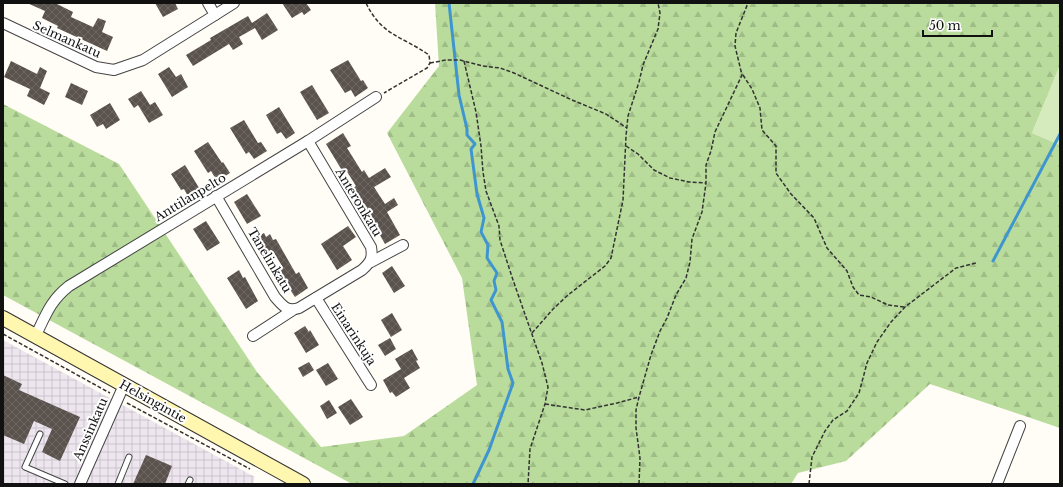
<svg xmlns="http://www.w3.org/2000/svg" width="1063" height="487" font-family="'Libre Baskerville',serif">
<defs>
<pattern id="industrial-grid" width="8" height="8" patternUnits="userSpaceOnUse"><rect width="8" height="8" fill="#eee6ef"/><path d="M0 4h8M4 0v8" fill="none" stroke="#cbc4cc"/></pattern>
<pattern id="forest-firs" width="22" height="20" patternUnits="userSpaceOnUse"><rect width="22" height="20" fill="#b9dc9c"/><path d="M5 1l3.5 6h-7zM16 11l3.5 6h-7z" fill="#9ebc85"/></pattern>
<pattern id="building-cross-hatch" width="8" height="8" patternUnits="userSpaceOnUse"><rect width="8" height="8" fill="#5a524d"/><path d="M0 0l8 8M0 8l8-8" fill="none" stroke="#6d6662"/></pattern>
</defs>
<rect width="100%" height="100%" fill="#fffdf5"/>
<path fill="url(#industrial-grid)" d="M3,340L255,477L253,484H3Z"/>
<path fill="#d5ebbd" d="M1060,65V145L1032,133Z"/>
<path fill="url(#forest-firs)" d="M435,3H1060V65L1032,133L1060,145V428L930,384L846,461L798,473L791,484H352L3,295V104L119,164L257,372L321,447L404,436L477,385L462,278L387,133L439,66Z"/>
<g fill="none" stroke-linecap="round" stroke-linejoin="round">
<g stroke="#3f96cf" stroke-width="3">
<path d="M449,3L459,95L467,129V135L475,144L471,149L477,194L484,218L481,232L488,245L487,258L497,273L494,281L496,290L491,300L502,322L508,369L513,383L489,450L473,484"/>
<path d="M993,261L1060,134"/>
</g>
</g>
<g fill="url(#building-cross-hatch)">
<path d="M27,3H55L73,12L71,17L93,27L98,18L106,21L102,32L113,37L107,51L57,28L58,26L42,18L45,11Z"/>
<path d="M155,3H175L178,9L163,17Z"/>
<path d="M282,3H306L311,10L304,15L302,12L292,18Z"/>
<path d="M267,13L278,30L262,40L255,28L239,37L243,44L233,50L229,44L193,66L186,55L211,40L210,38L248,16L252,23Z"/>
<path d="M348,60L361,81L363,80L368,88L355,97L351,90L345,93L330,70Z"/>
<path d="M11,61L37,74L40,67L47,71L40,88L50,93L44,105L27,96L30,89L4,77Z"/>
<path d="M169,67L176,77L181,74L188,87L172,97L158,74Z"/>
<path d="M71,83L88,91L82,105L65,97Z"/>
<path d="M312,85L329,113L317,120L300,92Z"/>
<path d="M141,91L150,105L155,102L163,115L149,123L138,105L134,108L128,99Z"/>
<path d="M110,103L120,120L106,129L103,124L97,127L90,115Z"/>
<path d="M279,107L295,133L286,139L281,132L277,134L266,115Z"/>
<path d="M244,120L258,143L261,142L267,151L254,159L249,152L246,154L230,128Z"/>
<path d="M343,133L351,146L347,148L362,172L364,170L369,178L385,168L391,177L374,187L385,204L394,198L398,205L387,212L400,235L385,244L377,230L378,229L353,188L356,186L346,170L343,172L326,144Z"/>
<path d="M208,142L222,163L223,162L230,173L217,181L211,171L208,173L194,151Z"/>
<path d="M185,165L201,191L189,198L184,189L181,190L171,174Z"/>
<path d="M247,194L261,216L247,224L234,202Z"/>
<path d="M206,221L220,243L207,251L193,229Z"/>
<path d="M348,226L356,237L343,246L352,260L337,270L321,244Z"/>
<path d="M264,233L266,237L270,234L273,240L276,239L296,274L299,272L308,288L295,297L289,288L286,289L274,271L282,266L273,251L267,254L257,237Z"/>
<path d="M392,266L405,286L394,293L382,273Z"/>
<path d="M239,270L243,278L245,277L258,301L246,309L227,278Z"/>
<path d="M392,313L402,330L391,337L381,320Z"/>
<path d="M305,326L309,332L310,330L319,345L306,353L294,333Z"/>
<path d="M390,338L396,349L385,356L378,345Z"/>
<path d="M412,349L418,360L416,361L420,368L404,378L410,388L396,397L392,392L390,393L383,380L401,369L395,359Z"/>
<path d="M309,362L314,370L303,377L298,368Z"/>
<path d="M328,363L338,379L326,386L316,370Z"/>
<path d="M3,375L22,384L19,390L80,417L60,461L42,452L52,429L34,421L24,444L3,435Z"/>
<path d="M351,399L363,417L350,425L338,407Z"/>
<path d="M329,400L337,413L327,419L320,406Z"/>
<path d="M146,455L172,466L165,484H133Z"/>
</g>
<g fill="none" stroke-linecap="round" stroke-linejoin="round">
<defs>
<g id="service">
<path d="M40,434L25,467L65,484"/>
<path d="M118,484L129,457"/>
<path d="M188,484L190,480"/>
</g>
<g id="minor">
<path d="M215,15L234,3"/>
<path d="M3,23L96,67L114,70L143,60L215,15L208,3"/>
<path d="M216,196L275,297C283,306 287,312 299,308L362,270C371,262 373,258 371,247L308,141"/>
<path d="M371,262L403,245"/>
<path d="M316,298L371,385"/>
<path d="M253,336L293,310"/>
<path d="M35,337C46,315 50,301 69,286L308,141L376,97"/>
<path d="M80,484L124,385"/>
<path d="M997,484L1020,426"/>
</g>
<path id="secondary" d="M3,318L303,484"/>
</defs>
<use href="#service" stroke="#444" stroke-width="7"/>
<use href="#minor" stroke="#444" stroke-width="12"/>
<use href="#secondary" stroke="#333" stroke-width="16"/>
<g stroke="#333" stroke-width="1.5" stroke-dasharray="4 2" stroke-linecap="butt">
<path d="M366,3C382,36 402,36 429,55L430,63L427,68L384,93"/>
<path d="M464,61L476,112L481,146L483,172L486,191L499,226L500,240L513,280L542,363L548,387L545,404L530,449L528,484"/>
<path d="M430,63L446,60H460L483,66L500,68L514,73L572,100L606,114L627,128"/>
<path d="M743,75L752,89L760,108L762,130L776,146V173L791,194L814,218L827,248L847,271L853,287L859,295L871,297L888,305L905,307"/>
<path d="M626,146L638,154L654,170L670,178L689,182L706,183"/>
<path d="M532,333L553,309L568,295L605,266L611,258L623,200L626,136L628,116L639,82L643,65L658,29L660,13L658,3"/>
<path d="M3,334L110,393"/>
<path d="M127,403L250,469"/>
<path d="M545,404L585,410L617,403L639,397"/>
<path d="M639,484L640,458L636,428V410L639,397L651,355L660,331L667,318L676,295L686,278L690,262L692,239L702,212L706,183V165L711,151L715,132L742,75L735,46L736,33L748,3"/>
<path d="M809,484L812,457L825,431L833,420L847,411L859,393L867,363L877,342L891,322L905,307L956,268L976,263"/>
</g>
<use href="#service" stroke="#fff" stroke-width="5"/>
<use href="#minor" stroke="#fff" stroke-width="10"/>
<use href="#secondary" stroke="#fff6b0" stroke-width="14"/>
</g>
<g text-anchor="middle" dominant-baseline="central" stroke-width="4" stroke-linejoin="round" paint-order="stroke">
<g font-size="12" fill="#111" stroke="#fff">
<text transform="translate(67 39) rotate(24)">Selmankatu</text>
<text transform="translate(190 197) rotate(-31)">Anttilanpelto</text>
<text transform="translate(359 202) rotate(59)">Anteronkatu</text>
<text transform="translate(270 260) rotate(59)">Tanelinkatu</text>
<text transform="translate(354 334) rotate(57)">Einarinkuja</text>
<text transform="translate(153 401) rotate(29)">Helsingintie</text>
<text transform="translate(90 429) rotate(-66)">Anssinkatu</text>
</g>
</g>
<rect width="1063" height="487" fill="none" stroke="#111111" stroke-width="8"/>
<path d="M923 30v6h69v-6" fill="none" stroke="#111111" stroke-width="2"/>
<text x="929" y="30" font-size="12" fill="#111111" stroke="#ffffff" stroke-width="3" paint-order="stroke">50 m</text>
</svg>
